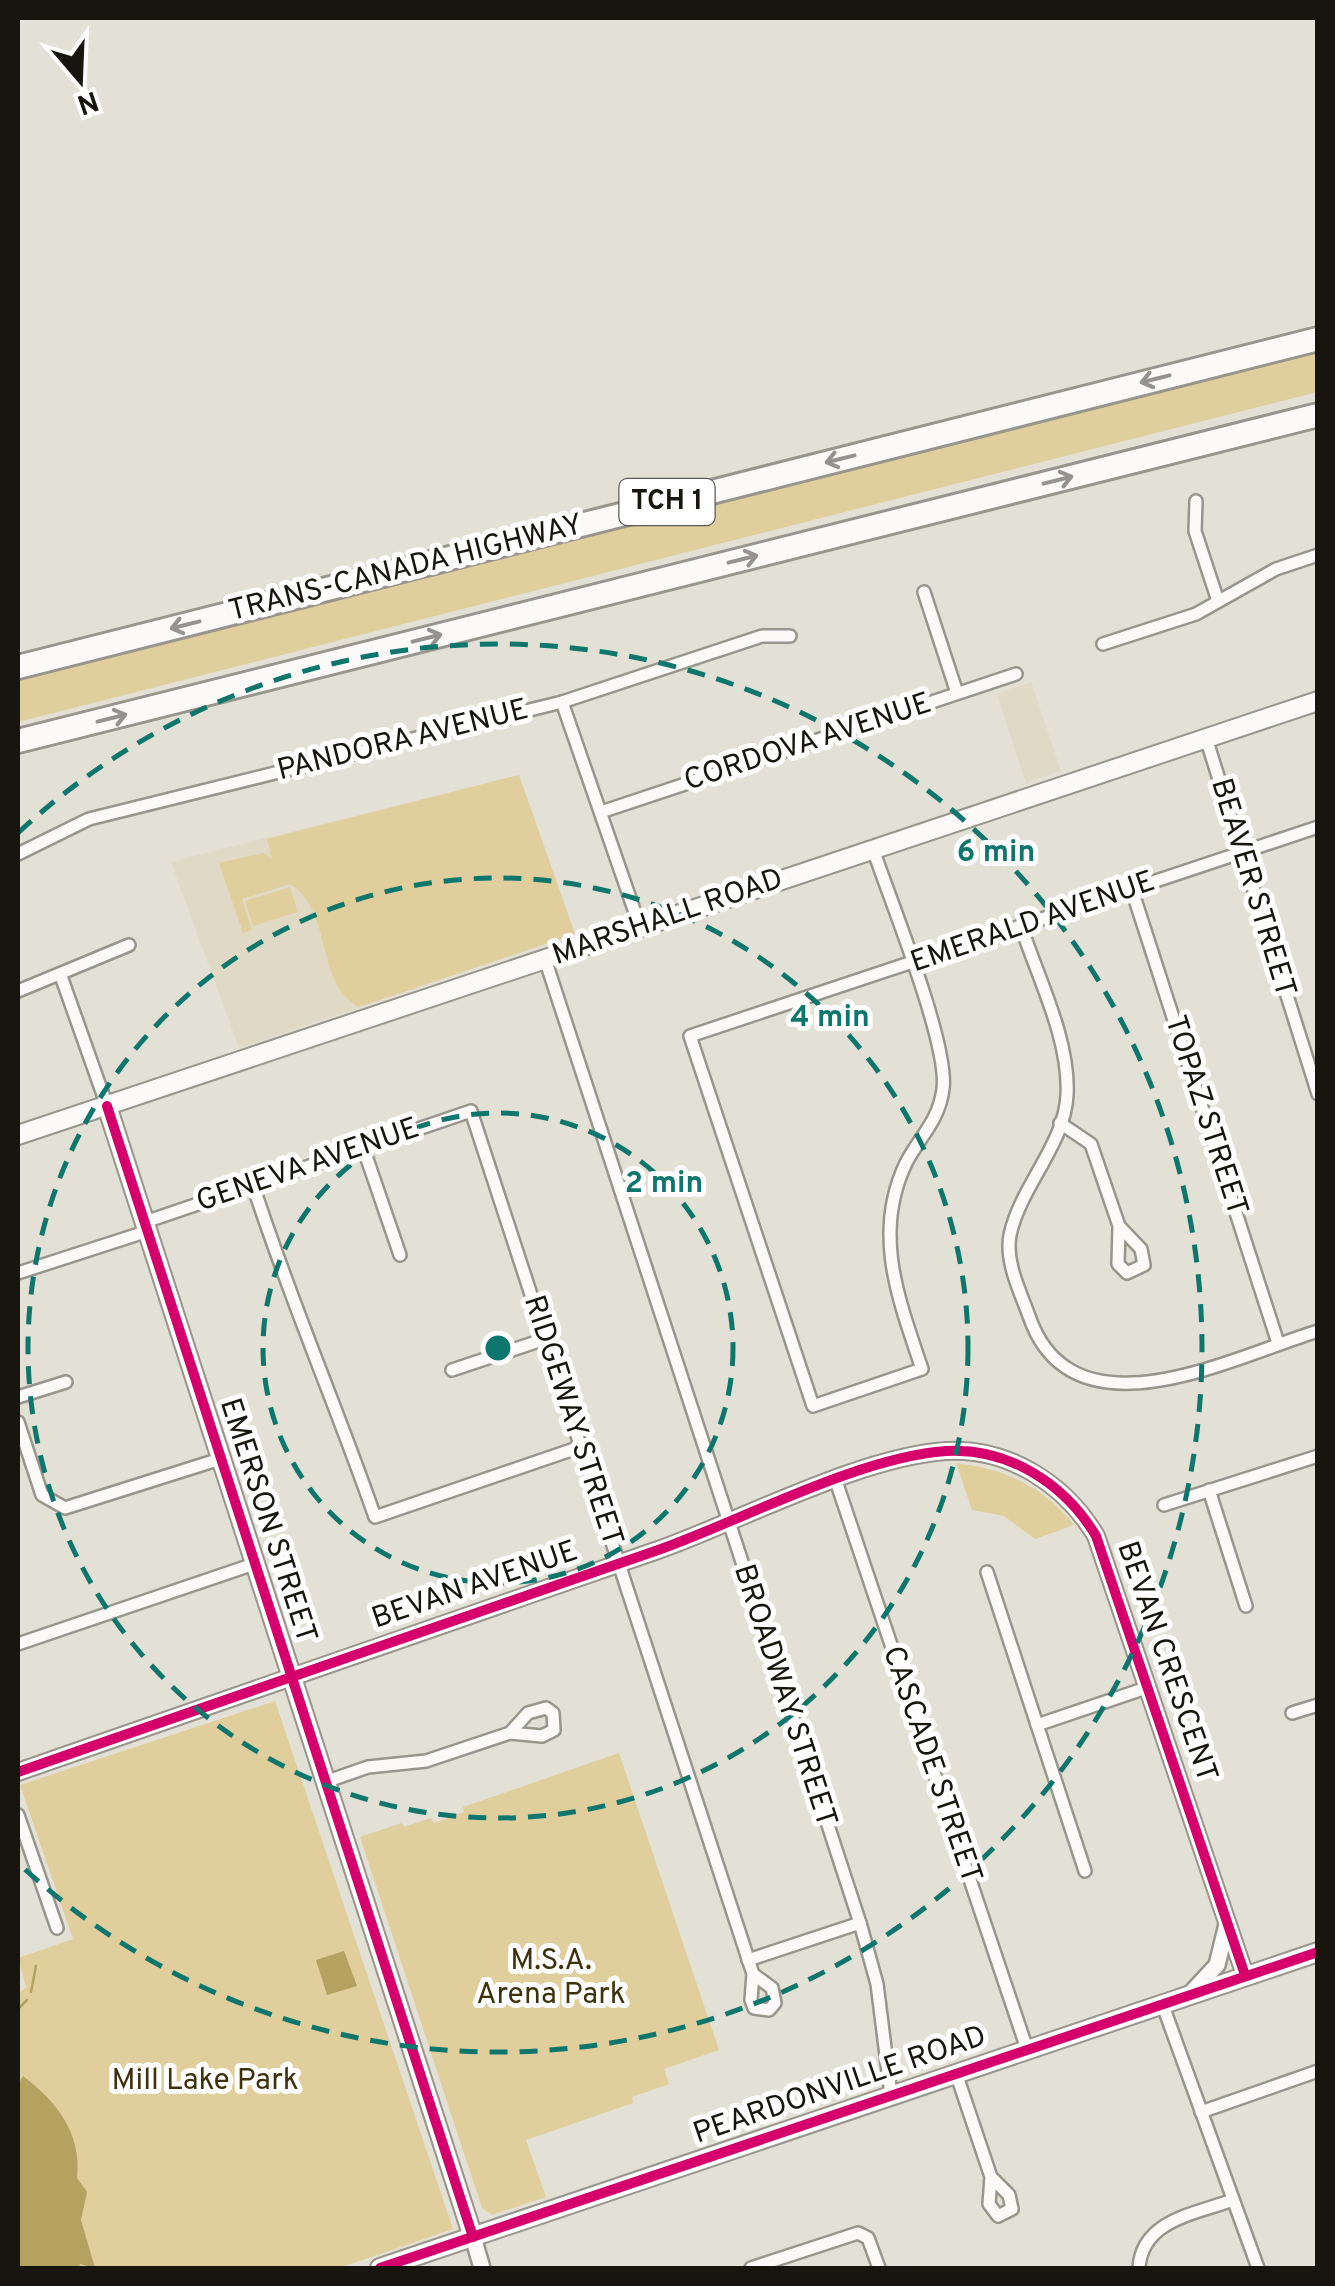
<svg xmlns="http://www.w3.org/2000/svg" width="1335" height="2286" font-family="Overpass,sans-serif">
<rect width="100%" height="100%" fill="#e3e0d5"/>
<g fill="#e0d9c6">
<path d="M1031,682L1061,771L1026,783L997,694Z"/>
<path d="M519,775L575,934L239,1048L171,862Z"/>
</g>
<g fill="#e0cf9d">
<path d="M1317,347V392L18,722V678Z"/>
<path d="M519,775L575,934L359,1007C315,984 333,910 290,884L242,899L252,930L243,933L219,863L264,853L272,859L267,839Z"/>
<path d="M290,887L298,912L253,926L245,901Z"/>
<path d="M956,1463C1006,1469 1042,1486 1074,1525L1035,1539L1004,1516L972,1510Z"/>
<path d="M275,1701L453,2229L339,2268H18V1994L26,1987L18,1958L73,1939L20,1785Z"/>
<path d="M619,1753L719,2050L664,2069L669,2084L632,2097L633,2103L526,2140L546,2197L492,2215L482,2208L360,1837L402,1823L404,1827L431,1818L434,1823L464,1812L463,1807Z"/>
</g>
<g fill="#b5a160">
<path d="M344,1951L357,1986L327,1995L316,1960Z"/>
<path d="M23,2076C57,2102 82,2133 77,2178L87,2192L81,2220L95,2268L80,2264L79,2268H18V2085Z"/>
</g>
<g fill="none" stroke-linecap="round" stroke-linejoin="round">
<g stroke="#b5a160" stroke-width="2.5">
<path d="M31,1992L36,1966"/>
<path d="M18,2009L27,2000"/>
</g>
<defs>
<g id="minor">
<path d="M1196,501L1195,531L1218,601"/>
<path d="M924,592L957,693"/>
<path d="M1103,644L1196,614L1276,569L1318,555"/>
<path d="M562,702L640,927"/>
<path d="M1206,738L1318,1094"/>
<path d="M601,812L1016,674"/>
<path d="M873,849C890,900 949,1044 943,1089C939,1121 920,1136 906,1163C872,1234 899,1300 922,1369L813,1406L690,1036L1318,827"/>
<path d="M18,854L89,819L562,702L762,636H790"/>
<path d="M1132,890L1278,1343"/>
<path d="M1021,926C1038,978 1070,1040 1067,1095C1065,1144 1020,1187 1010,1235C1005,1262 1020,1291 1029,1316C1072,1442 1233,1357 1318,1331"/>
<path d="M545,959L860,1923L877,1984L891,2095"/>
<path d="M61,976L107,1106"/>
<path d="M18,991L129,945"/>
<path d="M1060,1123L1091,1144L1119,1226L1118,1264L1127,1273L1144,1265L1141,1249L1119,1226"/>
<path d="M363,1147L400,1255"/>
<path d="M253,1185C289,1297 336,1405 375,1517L580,1447"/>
<path d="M145,1222L471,1111L753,1974L751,2000L754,2008L769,2010L775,2003L772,1988L753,1974"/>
<path d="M18,1273L148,1231"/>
<path d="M452,1370L545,1339"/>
<path d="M18,1397L66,1382"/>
<path d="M18,1422L42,1495L65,1508L220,1459"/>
<path d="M836,1481L1027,2049"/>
<path d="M1209,1490L1246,1606"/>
<path d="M1164,1505L1318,1456"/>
<path d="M987,1572L1085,1871"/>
<path d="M18,1644L254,1564"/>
<path d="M1292,1713L1318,1705"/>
<path d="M1037,1725L1149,1687"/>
<path d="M325,1782L368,1767L426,1761L510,1733L542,1736L554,1730L553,1713L546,1708L528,1713L510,1733"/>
<path d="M18,1815L57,1928"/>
<path d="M748,1960L860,1923"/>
<path d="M1162,2003L1258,2268"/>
<path d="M956,2073L991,2177L989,2204L998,2216L1012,2209L1009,2195L991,2177"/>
<path d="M1201,2112L1318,2071"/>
<path d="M751,2268L858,2233L868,2238L879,2268"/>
<path d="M1139,2268C1142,2220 1195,2214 1233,2200"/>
</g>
<g id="tertiary">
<path d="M18,1772C232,1697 447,1625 661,1549C744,1519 860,1457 946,1451C1008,1447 1065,1484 1096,1536L1245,1975"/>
<path d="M1191,1993L1217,1965L1227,1924"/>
<path d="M473,2237L482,2268"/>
</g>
<g id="secondary">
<path d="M107,1106L473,2237"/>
<path d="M18,1135L1318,701"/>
<path d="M380,2268L1318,1952"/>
</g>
<g id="motorway">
<path d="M18,667L1318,339"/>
<path d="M18,741L1318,415"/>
</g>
</defs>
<use href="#minor" stroke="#98958d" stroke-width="16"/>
<use href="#tertiary" stroke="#98958d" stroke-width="20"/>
<use href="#secondary" stroke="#98958d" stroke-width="22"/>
<use href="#motorway" stroke="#98958d" stroke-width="28"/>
<use href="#minor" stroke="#fbfaf9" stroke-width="11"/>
<use href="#tertiary" stroke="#fbfaf9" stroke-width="15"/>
<use href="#secondary" stroke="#fbfaf9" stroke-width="18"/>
<use href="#motorway" stroke="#fbfaf9" stroke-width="22"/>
<defs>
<g id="cycleway">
<path d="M107,1106L473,2237"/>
<path d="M18,1772C232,1697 447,1625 661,1549C744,1519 860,1457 946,1451C1008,1447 1065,1484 1096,1536L1245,1975"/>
<path d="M380,2268L1318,1952"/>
</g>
</defs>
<use href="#cycleway" stroke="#fff" stroke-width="16"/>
<use href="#cycleway" stroke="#d6006c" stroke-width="10"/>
</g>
<defs><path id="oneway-shaft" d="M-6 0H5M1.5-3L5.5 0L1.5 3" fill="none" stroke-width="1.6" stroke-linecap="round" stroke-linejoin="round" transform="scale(2.5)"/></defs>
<g stroke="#94938f">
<use href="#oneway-shaft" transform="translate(1155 379) rotate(166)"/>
<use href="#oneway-shaft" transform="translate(840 459) rotate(166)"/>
<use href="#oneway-shaft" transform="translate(1058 480) rotate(-14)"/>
<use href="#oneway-shaft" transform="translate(743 559) rotate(-14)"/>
<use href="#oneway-shaft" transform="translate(185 625) rotate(166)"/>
<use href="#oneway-shaft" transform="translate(427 638) rotate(-14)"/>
<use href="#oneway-shaft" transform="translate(112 718) rotate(-14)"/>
</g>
<g fill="none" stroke="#0f766e" stroke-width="5" stroke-dasharray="18 12">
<circle cx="498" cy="1348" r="235"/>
<circle cx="498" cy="1348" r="470"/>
<path d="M18 833A704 704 0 1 1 18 1863"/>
</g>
<g text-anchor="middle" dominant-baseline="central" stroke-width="10" stroke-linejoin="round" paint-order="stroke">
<rect fill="#fff" stroke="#5d5b56" stroke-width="2.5" x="619.5" y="479" width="95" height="46" rx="8"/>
<g font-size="28" font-weight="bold" fill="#17150e">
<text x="667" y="502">TCH 1</text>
</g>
<g font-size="30" fill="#17150e" stroke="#fff">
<text transform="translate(406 569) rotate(-14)">TRANS-CANADA HIGHWAY</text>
<text transform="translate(403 741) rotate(-14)">PANDORA AVENUE</text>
<text transform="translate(808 743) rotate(-18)">CORDOVA AVENUE</text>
<text transform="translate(1252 888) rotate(73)">BEAVER STREET</text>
<text transform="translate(668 918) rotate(-19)">MARSHALL ROAD</text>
<text transform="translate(1033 923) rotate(-19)">EMERALD AVENUE</text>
<text transform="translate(1205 1116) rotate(72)">TOPAZ STREET</text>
<text transform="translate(308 1166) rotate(-19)">GENEVA AVENUE</text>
<text transform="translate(572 1421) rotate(72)">RIDGEWAY STREET</text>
<text transform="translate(267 1521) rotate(72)">EMERSON STREET</text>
<text transform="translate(475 1586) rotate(-19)">BEVAN AVENUE</text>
<text transform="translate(1166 1662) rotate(71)">BEVAN CRESCENT</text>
<text transform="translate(784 1696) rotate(72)">BROADWAY STREET</text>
<text transform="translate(931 1765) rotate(71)">CASCADE STREET</text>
<text transform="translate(840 2086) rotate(-19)">PEARDONVILLE ROAD</text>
</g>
<g font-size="30" fill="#3e320c" stroke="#fff">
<text x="551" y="1961">M.S.A.<tspan x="551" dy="34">Arena Park</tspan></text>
<text x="205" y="2081">Mill Lake Park</text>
</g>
</g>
<circle cx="498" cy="1348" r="15" fill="#0f766e" stroke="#fff" stroke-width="5"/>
<g font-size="30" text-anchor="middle" font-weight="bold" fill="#0f766e" stroke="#fff" stroke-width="10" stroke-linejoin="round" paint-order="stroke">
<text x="996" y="861">6 min</text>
<text x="830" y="1026">4 min</text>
<text x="664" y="1192">2 min</text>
</g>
<rect width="1335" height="2286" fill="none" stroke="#17150e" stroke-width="40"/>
<g transform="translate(80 80) rotate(161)" stroke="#ffffff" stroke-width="8" paint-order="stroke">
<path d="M0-8L18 38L0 25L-18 38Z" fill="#17150e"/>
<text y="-15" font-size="28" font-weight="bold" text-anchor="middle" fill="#17150e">N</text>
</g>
</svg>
